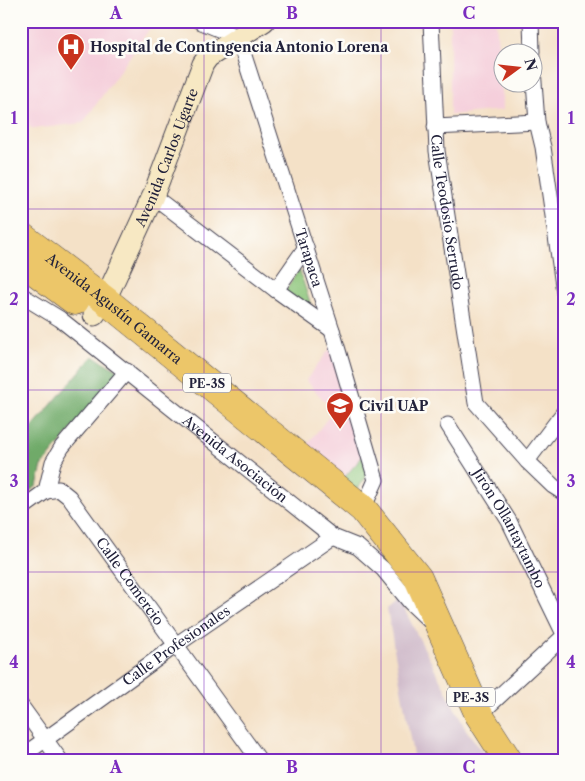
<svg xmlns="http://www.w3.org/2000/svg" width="585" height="781" font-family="'Libre Caslon Text',serif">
<rect width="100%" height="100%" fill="#fdfcf7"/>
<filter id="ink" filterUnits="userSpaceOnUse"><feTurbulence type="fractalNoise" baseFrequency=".02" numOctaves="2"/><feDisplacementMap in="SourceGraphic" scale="10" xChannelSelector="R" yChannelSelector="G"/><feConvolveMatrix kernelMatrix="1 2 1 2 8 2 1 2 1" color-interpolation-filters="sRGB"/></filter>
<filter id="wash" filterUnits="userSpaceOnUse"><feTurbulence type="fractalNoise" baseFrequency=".0096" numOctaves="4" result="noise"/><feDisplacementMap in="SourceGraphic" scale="20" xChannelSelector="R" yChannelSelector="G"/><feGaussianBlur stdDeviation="1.12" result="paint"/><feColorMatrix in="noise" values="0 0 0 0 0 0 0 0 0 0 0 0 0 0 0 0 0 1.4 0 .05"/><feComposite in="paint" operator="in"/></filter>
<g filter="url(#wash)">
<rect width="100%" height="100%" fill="#f4e1c7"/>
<g fill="#f5cfdb">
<path d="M21,21H155L83,123L33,129L21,120Z"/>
<path d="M450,21H496L503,110L450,115Z"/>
<path d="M334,343L367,451L342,480L304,449L333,411L306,380Z"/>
</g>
<path fill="#d1bdcc" d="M399,599L465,728L488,760H407L413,755L387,609Z"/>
<g fill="#8bc579" stroke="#56745a">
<path d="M299,269L313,312L283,295Z"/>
<path d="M364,455L369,473L356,491L342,480Z"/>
</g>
<path fill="#70aa69" stroke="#496652" d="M93,356L119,371L42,466L37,486L21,497V440Z"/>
</g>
<g filter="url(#ink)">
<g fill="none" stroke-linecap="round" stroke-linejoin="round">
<defs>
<g id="street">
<path id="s1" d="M199,21L238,37L332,330L376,480L363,509"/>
<path id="s2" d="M431,21L437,151L476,403L527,461L553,486L564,493"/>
<path d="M531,21L532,52"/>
<path d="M532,56L537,122L543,147L564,292"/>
<path d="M435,127L537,122"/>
<path d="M153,196L276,290L332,330"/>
<path d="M276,290L306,247"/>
<path id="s3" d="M21,295L60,319L333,537L358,547L383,569L410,602L431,622"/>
<path id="s4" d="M448,425L509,521L564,634"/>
<path d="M527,461L564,412"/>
<path id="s5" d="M46,491L59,489L69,497L259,760"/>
<path d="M21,509L46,491L53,462L62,447L127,371"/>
<path d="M21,706L60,760"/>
<path d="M479,715L564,636"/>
<path id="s6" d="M21,757L176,645L333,537"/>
</g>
<g id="secondary">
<path id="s7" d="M94,315L105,300L153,196L203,64L208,57L264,21"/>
</g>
<g id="highway">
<path id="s8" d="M21,236L105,300L363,509L418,578L479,715L508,760"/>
<path d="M21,261L75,301"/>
</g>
</defs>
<use href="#street" stroke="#423f50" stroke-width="17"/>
<use href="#secondary" stroke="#423f50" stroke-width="23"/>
<use href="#highway" stroke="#423f50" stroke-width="29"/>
<use href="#street" stroke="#fff" stroke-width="15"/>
<use href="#secondary" stroke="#f7e8c3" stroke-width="21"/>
<use href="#highway" stroke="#ecc669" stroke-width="28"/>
</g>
</g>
<path fill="none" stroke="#7b2cbf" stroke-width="1" stroke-opacity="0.55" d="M204,21V760M381,21V760M21,209H564M21,390H564M21,572H564"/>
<defs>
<symbol id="hospital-pin" viewBox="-11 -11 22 30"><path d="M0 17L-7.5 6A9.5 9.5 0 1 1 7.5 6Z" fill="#c8321e" stroke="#fdfcf7"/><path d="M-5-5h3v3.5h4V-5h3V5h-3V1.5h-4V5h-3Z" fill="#fff"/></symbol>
<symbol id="university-pin" viewBox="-11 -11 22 30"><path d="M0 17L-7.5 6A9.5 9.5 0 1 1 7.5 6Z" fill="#c8321e" stroke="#fdfcf7"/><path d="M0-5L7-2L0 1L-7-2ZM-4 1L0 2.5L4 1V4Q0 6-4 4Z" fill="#fff"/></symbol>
</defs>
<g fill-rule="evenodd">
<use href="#hospital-pin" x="55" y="31" width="32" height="43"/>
<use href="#university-pin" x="324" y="390" width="32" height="43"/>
</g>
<g text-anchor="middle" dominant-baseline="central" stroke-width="5" stroke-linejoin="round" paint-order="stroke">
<g fill="#fdfcf7" stroke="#646373" stroke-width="1">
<rect x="183" y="373.5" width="48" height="19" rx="4"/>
<rect x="447" y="687.5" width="48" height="19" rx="4"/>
</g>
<g font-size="12" font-weight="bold" fill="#22223b">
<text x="207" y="383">PE-3S</text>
<text x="471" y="697">PE-3S</text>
</g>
<g font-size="14" font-weight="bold" fill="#22223b" stroke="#fdfcf7" text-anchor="start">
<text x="90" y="47">Hospital de Contingencia Antonio Lorena</text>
<text x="359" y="406">Civil UAP</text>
</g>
<g font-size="14" fill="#22223b" stroke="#fdfcf7">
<text stroke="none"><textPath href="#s7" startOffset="174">Avenida Carlos Ugarte</textPath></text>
<text stroke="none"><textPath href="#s2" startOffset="192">Calle Teodosio Serrudo</textPath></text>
<text stroke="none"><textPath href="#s1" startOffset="274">Tarapaca</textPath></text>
<text stroke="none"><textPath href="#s8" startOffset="118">Avenida Agustín Gamarra</textPath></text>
<text stroke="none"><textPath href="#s3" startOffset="270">Avenida Asociación</textPath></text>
<text stroke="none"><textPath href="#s4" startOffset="120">Jirón Ollantaytambo</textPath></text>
<text stroke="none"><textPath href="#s5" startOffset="130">Calle Comercio</textPath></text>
<text stroke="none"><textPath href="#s6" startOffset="191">Calle Profesionales</textPath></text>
</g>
</g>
<rect width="585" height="781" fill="none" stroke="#fdfcf7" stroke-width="55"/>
<g transform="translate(518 68) rotate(75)"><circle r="24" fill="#fdfcf7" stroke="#a5a5ac"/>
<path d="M0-4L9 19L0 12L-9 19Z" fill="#c8321e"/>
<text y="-8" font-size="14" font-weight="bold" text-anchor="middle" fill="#22223b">N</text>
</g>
<rect x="28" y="28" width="530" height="726" fill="none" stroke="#7b2cbf" stroke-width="2"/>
<g font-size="16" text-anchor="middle" font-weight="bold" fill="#7b2cbf">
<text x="116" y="19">A</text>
<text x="292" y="19">B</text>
<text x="469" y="19">C</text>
<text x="14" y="124">1</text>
<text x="571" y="124">1</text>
<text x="14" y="305">2</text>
<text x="571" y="305">2</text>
<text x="14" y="487">3</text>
<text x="571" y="487">3</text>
<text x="14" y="668">4</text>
<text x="571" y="668">4</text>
<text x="116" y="773">A</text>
<text x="292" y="773">B</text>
<text x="469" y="773">C</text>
</g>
</svg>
